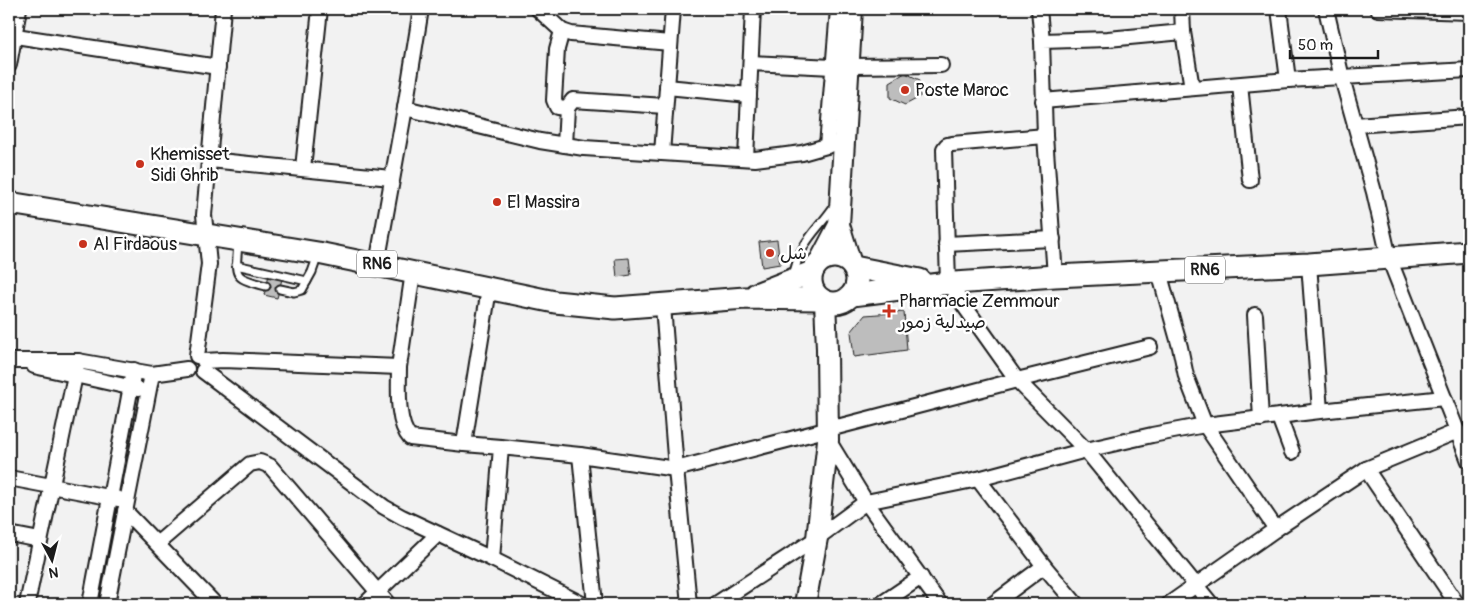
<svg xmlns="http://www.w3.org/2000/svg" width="1478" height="613" font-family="Pangolin,'Playpen Sans Arabic',sans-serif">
<rect width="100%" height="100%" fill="#f2f2f2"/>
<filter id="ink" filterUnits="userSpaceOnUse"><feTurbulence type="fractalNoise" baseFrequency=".02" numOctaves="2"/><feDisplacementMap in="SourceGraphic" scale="10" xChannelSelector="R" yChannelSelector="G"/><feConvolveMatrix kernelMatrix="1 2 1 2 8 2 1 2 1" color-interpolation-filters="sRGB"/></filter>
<g filter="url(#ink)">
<g fill="#bdbdbd" stroke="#1c1c1c">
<path d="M905,73L920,80V97L905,105L890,98V82Z"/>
<path d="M777,240L780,264L762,267L759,242Z"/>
<path d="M629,258L631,275L617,277L615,259Z"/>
<path d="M269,275L282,279L277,298L264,295Z"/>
<path d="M904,312L907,350L854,357L851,332L865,315Z"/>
</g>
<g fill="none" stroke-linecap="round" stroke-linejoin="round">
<defs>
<g id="service">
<path d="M238,242C236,277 231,277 266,286"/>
<path d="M236,265L307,281"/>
<path d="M793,277C801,239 815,234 835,205"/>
<path d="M280,289L294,292L302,290L312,272L318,255"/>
</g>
<g id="minor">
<path d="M538,9L562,31L571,34L670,43"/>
<path d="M1039,9L1042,41"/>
<path d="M1182,9L1183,32L1192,88"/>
<path d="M1279,9L1288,80"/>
<path d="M1326,9L1342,78L1374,192L1389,258L1469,461"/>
<path d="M1378,9L1469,12"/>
<path d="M562,31L557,49L554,100L557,107L567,108"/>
<path d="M9,35L218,67"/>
<path d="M751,63L833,67"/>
<path d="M9,65L19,9"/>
<path d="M849,66L941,65"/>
<path d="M1240,85L1250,180"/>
<path d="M667,87L749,95"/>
<path d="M1043,101L1288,80L1469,70"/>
<path d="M405,108L540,141L584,148L755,159L802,153L844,141"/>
<path d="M1355,125L1469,117"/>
<path d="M1045,136L952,144L947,145L944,149L948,283L1017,380L1086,450L1211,604"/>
<path d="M565,145L567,108L573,100L665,106"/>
<path d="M827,146L838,9"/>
<path d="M662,153L673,9"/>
<path d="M746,158L753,9"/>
<path d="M210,160L391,178"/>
<path d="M303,168L320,9"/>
<path d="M946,244L1053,239"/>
<path d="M377,264L405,108L421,9"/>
<path d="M1309,264L1320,411"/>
<path d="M1159,272L1180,347L1186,376L1205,425L1276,529"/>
<path d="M1055,276L1045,136L1042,41L1108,39L1183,32"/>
<path d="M663,306L676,469L689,604"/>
<path d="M1255,315L1261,419"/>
<path d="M197,356L209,264L204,215L223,9"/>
<path d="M9,361H78L152,374L187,369"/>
<path d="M204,361L223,360L399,367L413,272"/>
<path d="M34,366L138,389"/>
<path d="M399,367C399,388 396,422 410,438L464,444L489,289"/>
<path d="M203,371L384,507L402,517L492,559L582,604"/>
<path d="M1279,417L1292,452"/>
<path d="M828,440L866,502L940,604"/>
<path d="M464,444L501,447L492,559"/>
<path d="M501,447L580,455L676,469L1017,380L1150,347"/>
<path d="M580,455L595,604"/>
<path d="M1366,469L1457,604"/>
<path d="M9,478L119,499"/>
<path d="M978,479L1044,566L1076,604"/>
<path d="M125,511L215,604"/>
<path d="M9,534L40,540"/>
<path d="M158,543L250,464L260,462L270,466L388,604"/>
<path d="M27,604L78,361"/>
<path d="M90,604L134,370"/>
<path d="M107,604L152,374"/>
<path d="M365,604L438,534"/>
<path d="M716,604L817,538L866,502L978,479L1086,450L1152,435L1205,425L1320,411L1444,398"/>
<path d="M881,604L921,577"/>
<path d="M993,604L1044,566"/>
<path d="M1169,604L1276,529L1366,469L1458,431"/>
</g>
<g id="secondary">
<path d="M820,261L839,225"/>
<path d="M851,264L839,225L852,9"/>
<path d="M805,604L817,538L828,440L827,349L825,301"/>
</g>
<g id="primary">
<path d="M9,203L318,253L555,302L615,308L745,298L820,299"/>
<circle cx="834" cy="280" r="23"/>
<path d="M854,267L920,280"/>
<path d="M756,294L812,272"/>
<path d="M852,295L940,284L1055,276L1309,264L1469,252"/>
</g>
</defs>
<use href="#service" stroke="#1c1c1c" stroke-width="11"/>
<use href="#minor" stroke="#1c1c1c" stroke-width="18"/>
<use href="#secondary" stroke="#1c1c1c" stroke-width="24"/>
<use href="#primary" stroke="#1c1c1c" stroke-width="25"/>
<use href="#service" stroke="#fff" stroke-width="7"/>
<use href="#minor" stroke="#fff" stroke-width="14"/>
<use href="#secondary" stroke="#fff" stroke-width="20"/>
<use href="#primary" stroke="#fff" stroke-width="21"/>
</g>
</g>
<g fill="#c8321e" stroke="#fff" stroke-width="2">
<circle cx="905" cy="90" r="5"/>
<circle cx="140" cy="164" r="5"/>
<circle cx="497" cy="202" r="5"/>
<circle cx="83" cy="244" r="5"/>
<circle cx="770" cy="253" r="5"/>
<path d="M886.5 303.5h5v5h5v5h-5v5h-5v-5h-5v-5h5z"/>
</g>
<g text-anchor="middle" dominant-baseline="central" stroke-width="5" stroke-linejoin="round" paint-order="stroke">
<g fill="#fff" stroke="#606060" stroke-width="1">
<rect x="357" y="250.5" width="40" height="27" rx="4"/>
<rect x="1185" y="256.5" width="40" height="27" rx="4"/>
</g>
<g font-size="16" font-weight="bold" fill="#1c1c1c">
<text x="377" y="264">RN6</text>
<text x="1205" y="270">RN6</text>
</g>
<g font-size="18" fill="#1c1c1c" stroke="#fff" text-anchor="start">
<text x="915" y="90">Poste Maroc</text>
<text x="150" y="154">Khemisset<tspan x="150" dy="21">Sidi Ghrib</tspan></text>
<text x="507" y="202">El Massira</text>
<text x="93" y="244">Al Firdaous</text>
<text x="780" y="253">شل</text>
<text x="899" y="301">Pharmacie Zemmour<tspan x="899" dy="21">صيدلية زمور</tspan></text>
</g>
</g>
<rect width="1478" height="613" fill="none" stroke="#fff" stroke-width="30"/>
<rect x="15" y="15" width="1448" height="583" fill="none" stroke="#1c1c1c" stroke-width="2" filter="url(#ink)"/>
<g transform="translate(52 560) rotate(173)" stroke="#ffffff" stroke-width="4" paint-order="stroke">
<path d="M0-4L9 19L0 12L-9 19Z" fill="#1c1c1c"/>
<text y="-8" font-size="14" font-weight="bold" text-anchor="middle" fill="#1c1c1c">N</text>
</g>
<path d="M1290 50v8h88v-8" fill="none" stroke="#1c1c1c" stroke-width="2.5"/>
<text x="1298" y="50" font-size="15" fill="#1c1c1c" stroke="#ffffff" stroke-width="4" paint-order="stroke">50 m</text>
</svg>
